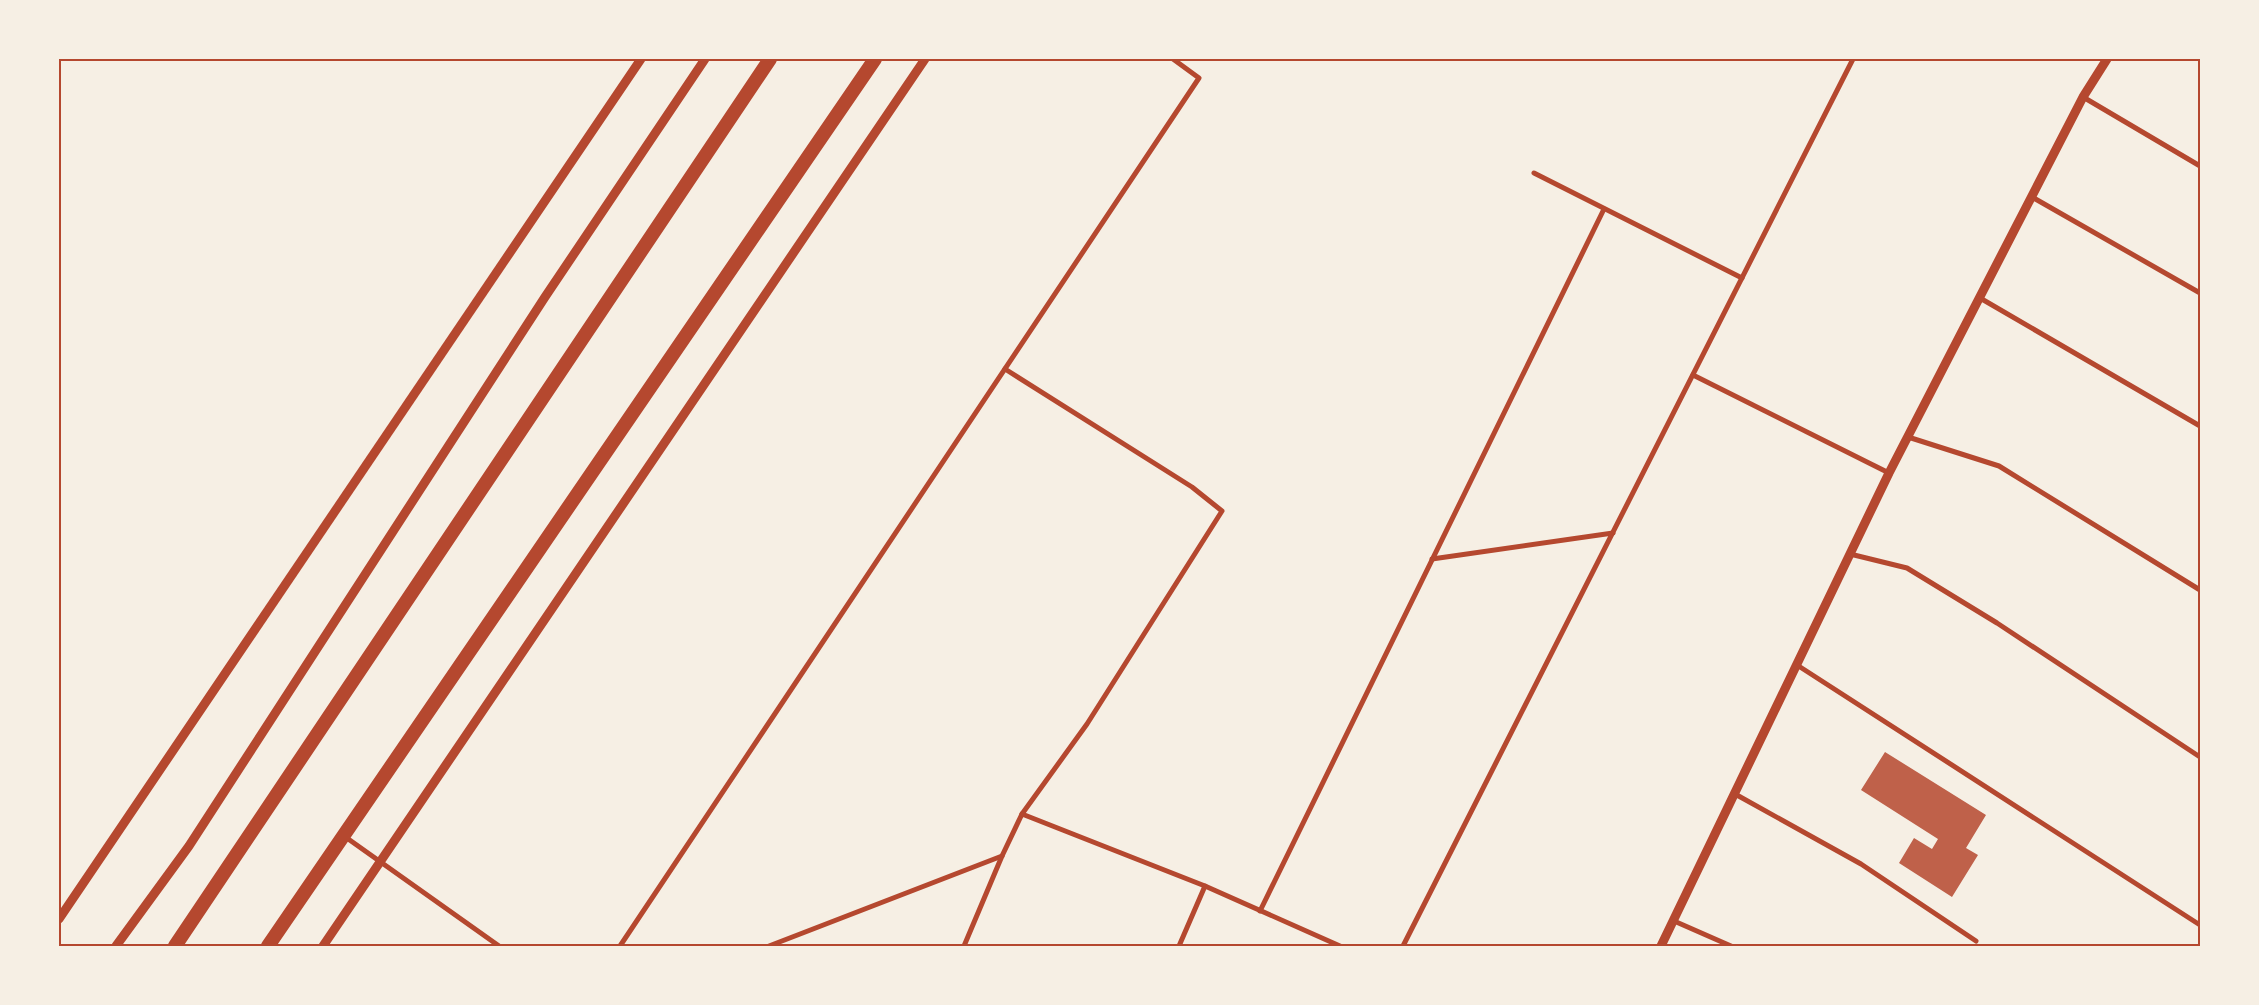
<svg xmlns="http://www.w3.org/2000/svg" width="2259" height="1005" font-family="Lato,sans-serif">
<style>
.building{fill:#bf614a}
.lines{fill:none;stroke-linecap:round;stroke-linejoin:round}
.minor{stroke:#b5482f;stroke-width:5}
.tertiary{stroke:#b5482f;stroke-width:9}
.trunk{stroke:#b5482f;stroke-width:14}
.neatline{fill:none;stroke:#b5482f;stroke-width:2}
</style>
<rect width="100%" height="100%" fill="#f6efe4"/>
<path class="building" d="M 1885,752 L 1986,815 L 1966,848 L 1978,855 L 1952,897 L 1899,863 L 1914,838 L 1932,849 L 1938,839 L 1861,790 Z"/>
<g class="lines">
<g class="minor">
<path d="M 2083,97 L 2200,166"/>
<path d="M 1534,173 L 1742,278"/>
<path d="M 2032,197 L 2200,293"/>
<path d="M 1980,298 L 2200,426"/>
<path d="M 1005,369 L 1192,487 L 1222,511 L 1087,724 L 1022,814"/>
<path d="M 1693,375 L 1889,473"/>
<path d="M 1908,437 L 1999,466 L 2200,590"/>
<path d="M 1850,554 L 1907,568 L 1997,623 L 2200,757"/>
<path d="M 1432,559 L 1613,533"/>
<path d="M 1797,665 L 2200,925"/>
<path d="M 1735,794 L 1861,864 L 1976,941"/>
<path d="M 344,836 L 499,946"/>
<path d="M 1260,911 L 1604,209"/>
<path d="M 1674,921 L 1731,946"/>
<path d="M 620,946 L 1199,78 L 1173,59"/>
<path d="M 769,946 L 1002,856"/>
<path d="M 964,946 L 1002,856 L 1022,814 L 1205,886 L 1340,946"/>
<path d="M 1179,946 L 1205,886"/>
<path d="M 1403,946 L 1853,59"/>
</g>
<g class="tertiary">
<path d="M 59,919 L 641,59"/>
<path d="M 116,946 L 189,846 L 545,297 L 705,59"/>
<path d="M 323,946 L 925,59"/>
<path d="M 1661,946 L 1889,473 L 2083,97 L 2107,59"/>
</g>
<g class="trunk">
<path d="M 175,946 L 770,59"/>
<path d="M 268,946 L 875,59"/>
</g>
</g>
<rect width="2259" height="1005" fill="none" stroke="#f6efe4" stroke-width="120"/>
<rect x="60" y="60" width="2139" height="885" class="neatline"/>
</svg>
